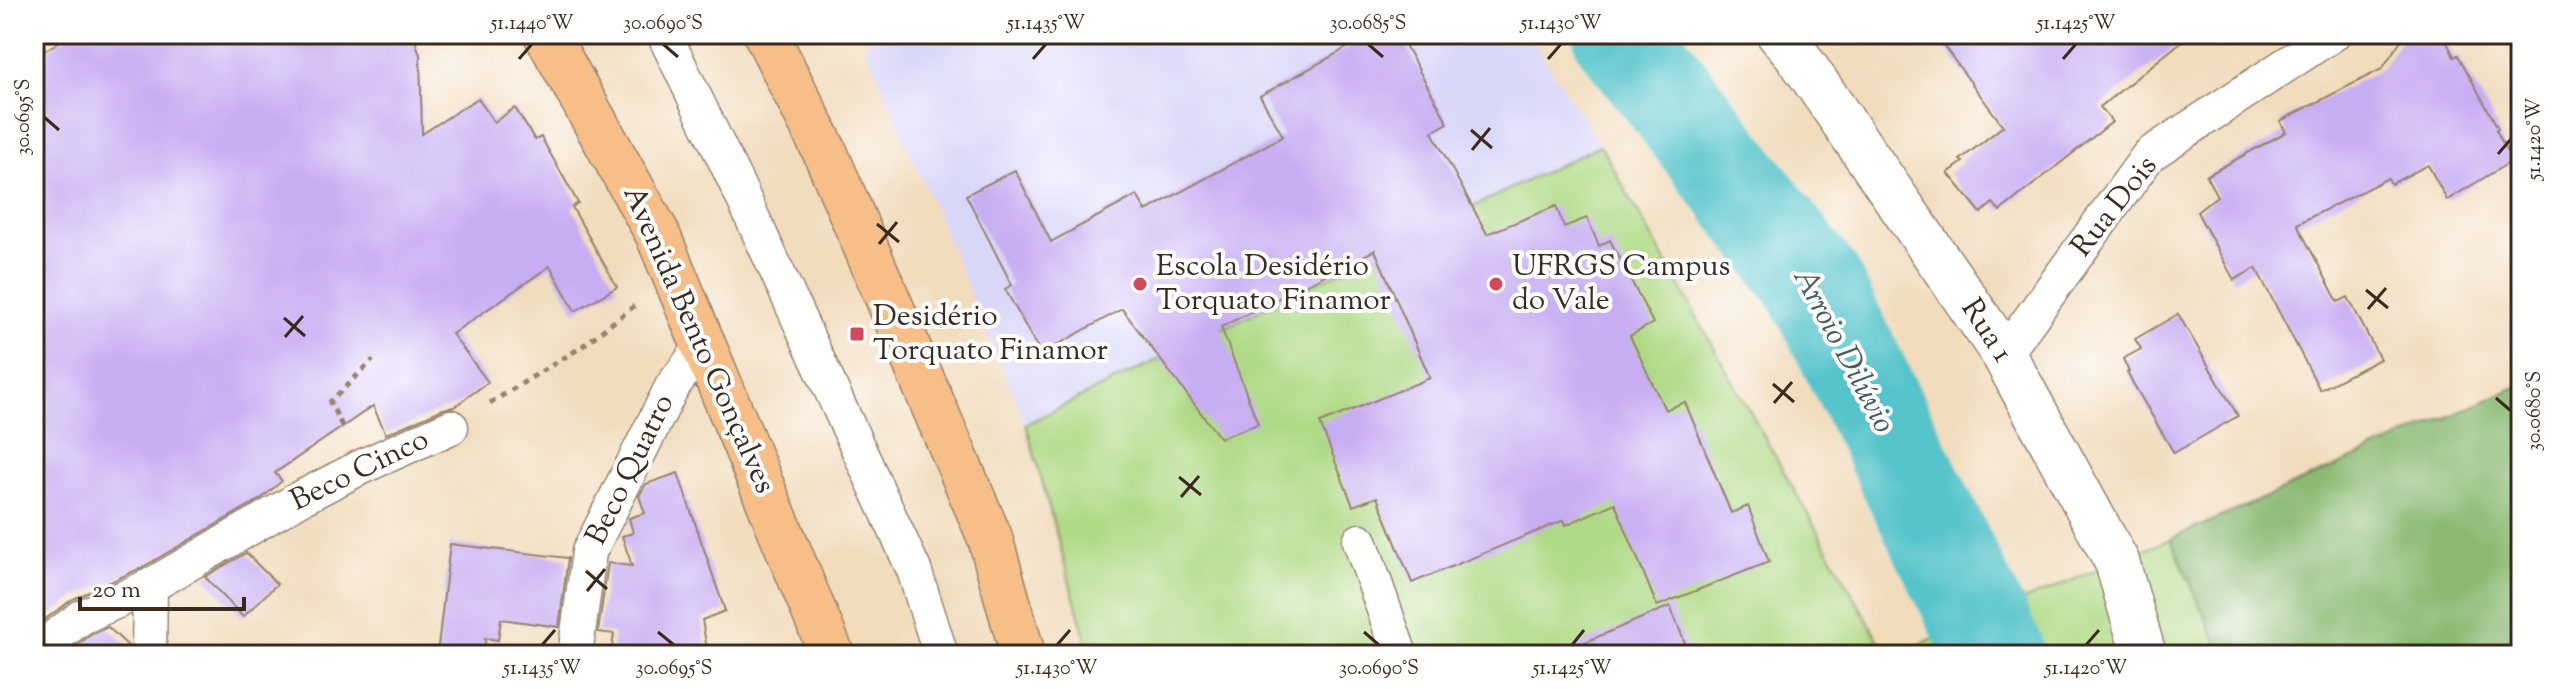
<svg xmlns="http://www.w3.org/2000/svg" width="2555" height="689" font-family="'Sorts Mill Goudy',serif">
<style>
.built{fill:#d9d7f8}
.green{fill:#afd984;stroke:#758251;stroke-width:2}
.forest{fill:#8bb972;stroke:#637248;stroke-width:2}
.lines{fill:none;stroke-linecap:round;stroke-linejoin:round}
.river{stroke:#57c4cb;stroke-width:98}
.building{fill:#c7adf2}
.service-casing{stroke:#96836d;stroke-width:37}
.minor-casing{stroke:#96836d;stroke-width:47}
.primary-casing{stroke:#96836d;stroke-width:47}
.path{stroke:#96836d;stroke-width:5;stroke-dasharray:6 6;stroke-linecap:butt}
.service{stroke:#fff;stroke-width:34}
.minor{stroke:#fff;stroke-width:44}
.primary{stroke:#f7be87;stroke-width:44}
.ticks{fill:none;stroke:#3b2a1e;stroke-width:3}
.poi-dot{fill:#d1495b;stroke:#fff;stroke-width:3}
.labels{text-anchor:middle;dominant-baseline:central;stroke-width:8;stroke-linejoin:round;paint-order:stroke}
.street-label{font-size:30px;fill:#3b2a1e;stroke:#fff}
.poi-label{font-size:30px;fill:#3b2a1e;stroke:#fff;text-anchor:start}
.water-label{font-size:32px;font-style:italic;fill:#45605b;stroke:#fff}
.neatline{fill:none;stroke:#3b2a1e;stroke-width:3}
.ticks-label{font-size:20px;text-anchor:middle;fill:#3b2a1e}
</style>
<rect width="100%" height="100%" fill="#fff"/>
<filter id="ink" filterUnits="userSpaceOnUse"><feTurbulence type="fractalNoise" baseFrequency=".0125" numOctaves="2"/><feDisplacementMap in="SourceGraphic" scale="16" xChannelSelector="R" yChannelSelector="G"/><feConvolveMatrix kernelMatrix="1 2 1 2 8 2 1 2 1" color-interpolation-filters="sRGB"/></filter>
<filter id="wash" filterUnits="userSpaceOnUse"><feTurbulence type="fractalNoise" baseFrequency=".006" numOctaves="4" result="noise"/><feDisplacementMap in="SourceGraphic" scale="32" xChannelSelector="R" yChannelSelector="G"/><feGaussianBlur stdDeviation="1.8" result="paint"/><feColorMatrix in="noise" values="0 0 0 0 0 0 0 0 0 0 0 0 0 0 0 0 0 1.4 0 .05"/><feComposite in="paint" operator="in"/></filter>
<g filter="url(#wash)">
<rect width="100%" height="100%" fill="#f1dcbc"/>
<path class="built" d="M 887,34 L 1529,34 L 1600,145 L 1887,655 L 1090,655 L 1026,424 L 865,45 Z"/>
<g class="green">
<path d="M 1600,145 L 1887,655 L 1090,655 L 1026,424 Z"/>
<path d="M 2521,385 L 2521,655 L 1894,655 L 2171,539 Z"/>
</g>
<path class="forest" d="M 2521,385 L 2521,655 L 2222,655 L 2171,539 Z"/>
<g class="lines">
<path class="river" d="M 1622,34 L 1814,284 L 1996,655"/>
</g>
<g id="blocks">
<g class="building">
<path d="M 72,34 L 413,34 L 420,55 L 422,134 L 478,98 L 494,122 L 515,108 L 535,140 L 541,137 L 578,203 L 572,207 L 617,287 L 575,311 L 550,266 L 452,334 L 488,382 L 454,407 L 443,409 L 386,434 L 373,406 L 275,473 L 282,481 L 262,498 L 141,568 L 73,599 L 34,627 L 34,57 Z"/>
<path d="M 1372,34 L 1399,34 L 1448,123 L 1432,132 L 1487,234 L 1556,206 L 1564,227 L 1587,218 L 1599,246 L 1610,240 L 1653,323 L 1630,336 L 1665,410 L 1685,402 L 1731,513 L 1748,506 L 1769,562 L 1657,606 L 1615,503 L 1566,525 L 1564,520 L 1412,583 L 1377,497 L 1353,506 L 1320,423 L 1430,378 L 1375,250 L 1221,327 L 1258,424 L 1220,438 L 1122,309 L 1041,354 L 1005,289 L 1012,285 L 966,195 L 1015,170 L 1051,242 L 1137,195 L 1146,211 L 1283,136 L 1260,96 Z"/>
<path d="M 1935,34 L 2191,34 L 2100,107 L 2112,122 L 2000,211 L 1993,203 L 1981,213 L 1948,173 L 1963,162 L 1960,160 L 2003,126 Z"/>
<path d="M 2405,34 L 2443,34 L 2454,57 L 2458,55 L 2498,128 L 2496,130 L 2512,161 L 2447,200 L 2428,165 L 2391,184 L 2388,178 L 2297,224 L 2338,302 L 2348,297 L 2380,359 L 2320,390 L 2256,268 L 2234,280 L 2197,212 L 2217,196 L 2206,176 L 2286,132 L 2280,121 L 2382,69 Z"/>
<path d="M 2178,314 L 2238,416 L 2174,453 L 2127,373 L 2129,372 L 2123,359 L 2141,349 L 2135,339 Z"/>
<path d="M 678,473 L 725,611 L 702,620 L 708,655 L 611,655 L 614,634 L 598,632 L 608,563 L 632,566 L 622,536 L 633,533 L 629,518 L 645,513 L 639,496 L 646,484 Z"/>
<path d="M 450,544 L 568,558 L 559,627 L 501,619 L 498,640 L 485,638 L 485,655 L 437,655 Z"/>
<path d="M 246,553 L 277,584 L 243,617 L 205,577 Z"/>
<path d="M 1670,606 L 1690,655 L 1555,655 Z"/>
<path d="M 108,627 L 129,647 L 129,655 L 64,655 L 92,634 Z"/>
</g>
</g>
</g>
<g filter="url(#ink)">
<use href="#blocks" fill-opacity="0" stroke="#96836d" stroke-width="2"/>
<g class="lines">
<defs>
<g id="service">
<path d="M 664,34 L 741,193 L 914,570 L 941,655"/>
<path d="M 2004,355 L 2149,155 L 2333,34"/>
<path d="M 1360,541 L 1400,655"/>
<path d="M 34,652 L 82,617 L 150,586 L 301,498 L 361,467 L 451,427"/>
<path d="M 149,655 L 150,586"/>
<path d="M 575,655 L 589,552 L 672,387 L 705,343"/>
</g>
<path id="minor" d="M 1779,34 L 1795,52 L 2004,355 L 2117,562 L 2144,655"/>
<g id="primary">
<path d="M 546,34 L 657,233 L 832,655"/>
<path d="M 766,34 L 825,152 L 990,538 L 1023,655"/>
</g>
</defs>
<use href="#service" class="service-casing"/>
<use href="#minor" class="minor-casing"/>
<use href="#primary" class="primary-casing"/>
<g class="path">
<path d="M 490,403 L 580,348 L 634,306"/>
<path d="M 342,426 L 330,402 L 373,360"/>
</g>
<use href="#service" class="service"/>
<use href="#minor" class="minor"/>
<use href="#primary" class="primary"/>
</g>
</g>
<path class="ticks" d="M 663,44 L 678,57M 1368,44 L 1383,57M 519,59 L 532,44M 1033,59 L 1046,44M 1548,59 L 1561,44M 2063,59 L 2076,44M 44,117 L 59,130M 1471,130 L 1492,148M 1472,150 L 1490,128M 2498,154 L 2511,139M 877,224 L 899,242M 879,244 L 897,222M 2366,290 L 2388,308M 2368,309 L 2386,288M 284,318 L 305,336M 285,337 L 303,316M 1773,384 L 1794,402M 2496,398 L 2511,411M 1774,403 L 1792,382M 1179,477 L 1201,495M 1181,497 L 1199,476M 586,571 L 607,589M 587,591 L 605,569M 658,632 L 674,645M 1364,632 L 1379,645M 542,645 L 555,630M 1057,645 L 1070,630M 1572,645 L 1584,630M 2086,645 L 2099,630"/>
<g class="poi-dot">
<circle cx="1140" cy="284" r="8"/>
<circle cx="1496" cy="284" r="8"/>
<rect x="849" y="326" width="16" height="16" rx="4"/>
</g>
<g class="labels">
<g class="street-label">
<text transform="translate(2115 207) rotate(-52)">Rua Dois</text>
<text transform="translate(1986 331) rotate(57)">Rua 1</text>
<text transform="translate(698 340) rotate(66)">Avenida Bento Gonçalves</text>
<text transform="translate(631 470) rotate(-64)">Beco Quatro</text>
<text transform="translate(360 471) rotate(-26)">Beco Cinco</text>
</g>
<g class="poi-label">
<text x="1156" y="267">Escola Desidério<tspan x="1156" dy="34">Torquato Finamor</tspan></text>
<text x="1512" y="267">UFRGS Campus<tspan x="1512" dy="34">do Vale</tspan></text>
<text x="873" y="317">Desidério<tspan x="873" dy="34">Torquato Finamor</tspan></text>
</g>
<g class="water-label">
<text transform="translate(1843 351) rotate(62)">Arroio Dilúvio</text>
</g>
</g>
<rect width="2555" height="689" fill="none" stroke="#fff" stroke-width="88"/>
<path d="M80 597v12h164v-12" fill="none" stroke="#3b2a1e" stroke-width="4"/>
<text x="92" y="597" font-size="24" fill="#3b2a1e" stroke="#ffffff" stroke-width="6" paint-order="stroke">20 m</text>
<rect x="44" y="44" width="2467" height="601" class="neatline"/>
<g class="ticks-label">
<text x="532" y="29">51.1440°W</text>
<text x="663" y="29">30.0690°S</text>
<text x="1046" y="29">51.1435°W</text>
<text x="1368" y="29">30.0685°S</text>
<text x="1561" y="29">51.1430°W</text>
<text x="2076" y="29">51.1425°W</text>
<text transform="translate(22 117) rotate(-90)" y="7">30.0695°S</text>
<text transform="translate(2533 139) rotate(-90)" y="7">51.1420°W</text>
<text transform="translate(2533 411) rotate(-90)" y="7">30.0680°S</text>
<text x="542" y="674">51.1435°W</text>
<text x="674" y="674">30.0695°S</text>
<text x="1057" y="674">51.1430°W</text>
<text x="1379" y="674">30.0690°S</text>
<text x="1572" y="674">51.1425°W</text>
<text x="2086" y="674">51.1420°W</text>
</g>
</svg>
